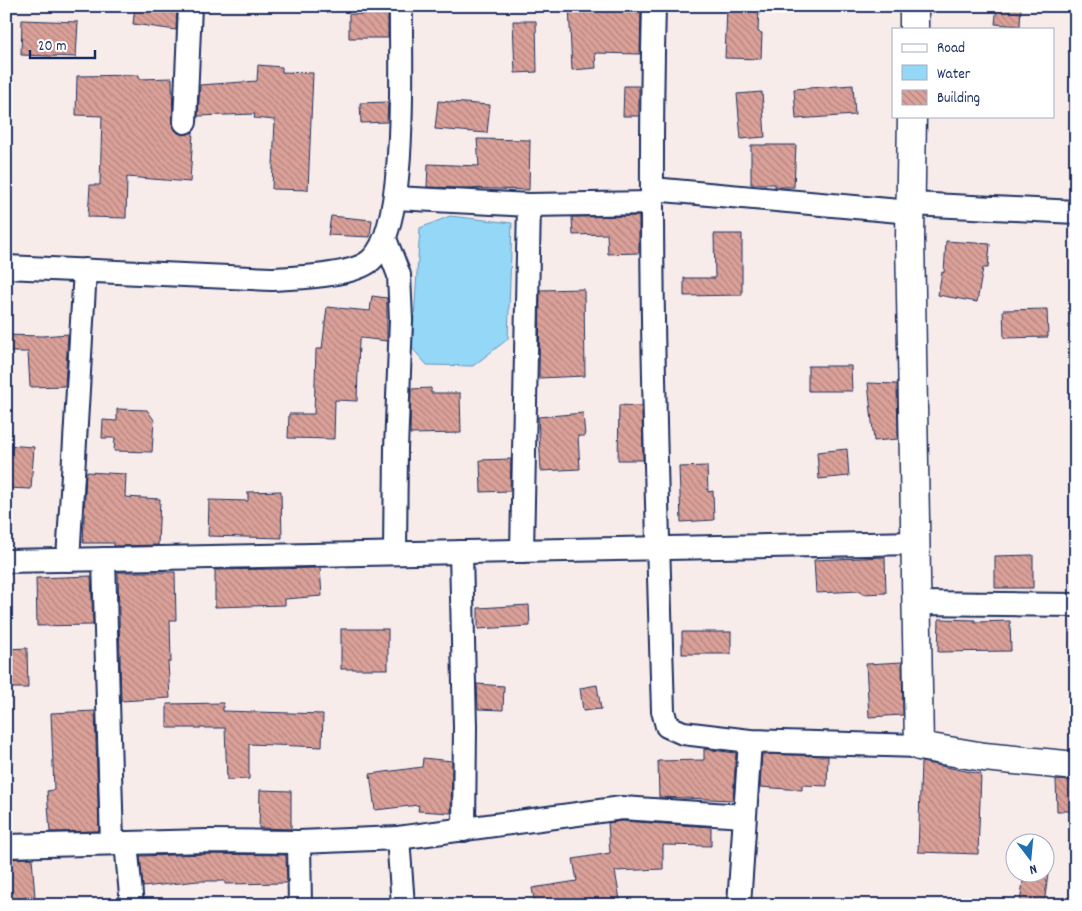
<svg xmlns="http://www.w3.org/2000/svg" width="1082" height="911" font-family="Dekko,sans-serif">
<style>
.water{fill:#94d7f6;stroke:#6494b9}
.building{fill:url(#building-back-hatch);stroke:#1b2f5e}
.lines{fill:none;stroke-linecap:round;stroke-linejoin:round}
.street-casing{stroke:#1b2f5e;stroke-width:26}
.secondary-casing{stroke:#1b2f5e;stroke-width:31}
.street{stroke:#fff;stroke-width:22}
.secondary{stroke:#fff;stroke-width:28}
</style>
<defs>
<pattern id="building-back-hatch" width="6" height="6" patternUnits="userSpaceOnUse" patternTransform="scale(1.25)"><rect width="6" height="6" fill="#dba199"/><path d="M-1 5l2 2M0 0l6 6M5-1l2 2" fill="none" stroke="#b18480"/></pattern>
</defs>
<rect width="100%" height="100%" fill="#f8eceb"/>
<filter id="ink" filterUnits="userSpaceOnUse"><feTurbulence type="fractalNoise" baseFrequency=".02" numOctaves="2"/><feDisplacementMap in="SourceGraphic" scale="10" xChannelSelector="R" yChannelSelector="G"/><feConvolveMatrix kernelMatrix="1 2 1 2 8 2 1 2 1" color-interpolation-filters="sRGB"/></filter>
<g filter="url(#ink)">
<path class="water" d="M 450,216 L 512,223 L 508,339 L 473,366 L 427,365 L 412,348 L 420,228 Z"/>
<g class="building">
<path d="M 135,6 L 177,6 L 176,30 L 133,24 Z"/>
<path d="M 569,6 L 641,6 L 640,54 L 595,53 L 596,68 L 572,70 Z"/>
<path d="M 727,6 L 759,6 L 758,32 L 762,33 L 761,59 L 725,58 Z"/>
<path d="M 997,6 L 1021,6 L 1020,26 L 995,24 Z"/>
<path d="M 349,14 L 388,15 L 388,38 L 349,38 Z"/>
<path d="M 22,20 L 78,22 L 76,57 L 21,55 Z"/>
<path d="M 513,21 L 536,21 L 537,72 L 515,73 Z"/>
<path d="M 258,65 L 282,67 L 282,72 L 313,73 L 308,190 L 272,189 L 275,120 L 254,118 L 255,114 L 198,116 L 200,85 L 257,81 Z"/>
<path d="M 139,75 L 139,79 L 172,78 L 173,128 L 178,133 L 184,135 L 193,132 L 190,182 L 127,177 L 126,218 L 88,217 L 90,185 L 100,185 L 102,116 L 76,115 L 77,76 Z"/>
<path d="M 853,85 L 855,115 L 796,119 L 794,89 Z"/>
<path d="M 624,86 L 639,86 L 639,116 L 623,116 Z"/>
<path d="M 762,92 L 765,137 L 741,139 L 737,94 Z"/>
<path d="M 438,101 L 490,105 L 487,133 L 435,129 Z"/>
<path d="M 388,102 L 387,122 L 361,123 L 360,103 Z"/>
<path d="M 477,139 L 530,140 L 529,190 L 427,187 L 428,164 L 479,166 Z"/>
<path d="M 751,145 L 796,145 L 794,187 L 775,187 L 775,184 L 751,184 Z"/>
<path d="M 331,216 L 372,220 L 370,237 L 328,235 Z"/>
<path d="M 639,216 L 639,253 L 608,254 L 607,234 L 573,235 L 572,217 Z"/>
<path d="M 714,234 L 742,234 L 742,295 L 684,296 L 684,278 L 715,278 Z"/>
<path d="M 946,241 L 990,244 L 988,268 L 983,268 L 977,302 L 938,295 L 942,272 L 944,273 Z"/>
<path d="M 584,289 L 585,376 L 539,378 L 540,290 Z"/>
<path d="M 372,296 L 387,298 L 387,341 L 361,338 L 359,341 L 357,401 L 335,400 L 334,439 L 288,438 L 289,414 L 314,414 L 316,349 L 322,349 L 327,307 L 370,311 Z"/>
<path d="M 1047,309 L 1048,337 L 1004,338 L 1003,310 Z"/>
<path d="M 68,334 L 65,386 L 30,387 L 28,352 L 6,352 L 6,335 L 42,336 Z"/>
<path d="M 808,366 L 851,366 L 852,391 L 808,391 Z"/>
<path d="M 868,383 L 897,384 L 898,439 L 874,441 Z"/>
<path d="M 431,388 L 431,393 L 460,393 L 461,433 L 410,434 L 411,389 Z"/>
<path d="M 619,405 L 642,406 L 643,460 L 618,460 Z"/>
<path d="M 117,409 L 147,410 L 154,420 L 152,452 L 114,451 L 115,438 L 102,438 L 103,420 L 117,421 Z"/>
<path d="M 583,413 L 585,436 L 578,436 L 580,469 L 541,471 L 538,417 Z"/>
<path d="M 6,445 L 34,447 L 31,489 L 6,488 Z"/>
<path d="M 847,449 L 849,476 L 819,479 L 817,452 Z"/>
<path d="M 511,459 L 510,491 L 481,492 L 480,460 Z"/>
<path d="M 707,466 L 708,492 L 713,491 L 714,520 L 681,522 L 679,467 Z"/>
<path d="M 86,472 L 126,474 L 125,497 L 160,499 L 158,545 L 114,546 L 114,543 L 83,543 Z"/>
<path d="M 281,491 L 282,538 L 208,536 L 209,500 L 248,501 L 248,492 Z"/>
<path d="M 1033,555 L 1033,588 L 995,588 L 995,556 Z"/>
<path d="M 885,557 L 886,593 L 862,594 L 861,591 L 816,593 L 814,560 Z"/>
<path d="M 320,568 L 322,596 L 285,599 L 285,605 L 215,607 L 215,570 Z"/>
<path d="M 118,572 L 175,572 L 176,620 L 170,620 L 171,662 L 168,662 L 170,698 L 121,701 Z"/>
<path d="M 91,576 L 93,625 L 37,626 L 36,578 Z"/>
<path d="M 529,605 L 530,626 L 478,629 L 478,608 Z"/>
<path d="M 939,619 L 975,620 L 975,622 L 1010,621 L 1011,651 L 938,652 Z"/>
<rect x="341" y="629" width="47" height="40"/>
<rect x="682" y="632" width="49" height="22"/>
<path d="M 27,648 L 28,688 L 6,688 L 6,649 Z"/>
<path d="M 902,662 L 903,715 L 869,717 L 866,664 Z"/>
<path d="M 477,684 L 504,686 L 503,710 L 478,709 Z"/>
<path d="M 597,685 L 601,709 L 583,711 L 580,688 Z"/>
<path d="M 223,703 L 223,711 L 323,714 L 322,747 L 249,744 L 249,779 L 227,780 L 225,728 L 167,728 L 167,704 Z"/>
<path d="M 95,711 L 99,831 L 50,832 L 47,791 L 54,790 L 51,713 Z"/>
<path d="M 704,749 L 736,753 L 733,800 L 659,797 L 658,761 L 704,760 Z"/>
<path d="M 762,754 L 828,756 L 827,786 L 802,785 L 802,790 L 760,787 Z"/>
<path d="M 423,758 L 452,761 L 451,813 L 418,811 L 419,805 L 375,810 L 370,774 L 422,767 Z"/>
<path d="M 921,762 L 981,774 L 978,854 L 918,852 Z"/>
<path d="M 1056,780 L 1076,781 L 1076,811 L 1057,811 Z"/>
<path d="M 260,790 L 291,791 L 291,829 L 259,828 Z"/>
<path d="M 622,821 L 711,827 L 711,846 L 663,845 L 663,869 L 615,871 L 621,905 L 535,905 L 532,888 L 577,881 L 573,859 L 610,853 L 608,823 Z"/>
<path d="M 208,854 L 286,855 L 287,883 L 225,884 L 225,881 L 198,881 L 143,887 L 140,856 Z"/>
<path d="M 32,858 L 35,897 L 6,900 L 6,859 Z"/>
<path d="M 1024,874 L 1048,874 L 1044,905 L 1020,903 Z"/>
</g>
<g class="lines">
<defs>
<g id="street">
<path d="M 654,6 C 648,241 656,476 663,711 L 667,726 L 683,733 L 750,741 L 919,746"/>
<path d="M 185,122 L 190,6"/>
<path d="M 652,189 L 911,212"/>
<path d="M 395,198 L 529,205 L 652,203"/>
<path d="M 911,204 L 1076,212"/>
<path d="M 385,239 L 399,275 L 401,320 L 396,449 L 395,553"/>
<path d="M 6,267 L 271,279 C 294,278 354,276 371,260 C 409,227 400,58 401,6"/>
<path d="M 522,551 L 529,205"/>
<path d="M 461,552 L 465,727 L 464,830"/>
<path d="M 104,559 L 112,843"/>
<path d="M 68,560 L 85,270"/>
<path d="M 6,561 L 917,543"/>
<path d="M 918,603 L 1076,605"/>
<path d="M 398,838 L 403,905"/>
<path d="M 299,842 L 300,905"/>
<path d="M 126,843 L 132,905"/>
<path d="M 6,846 L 208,841 L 299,842 L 398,838 L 622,808 L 744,816"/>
<path d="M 739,905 L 750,741"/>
</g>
<g id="secondary">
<path d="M 914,29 L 914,6"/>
<path d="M 912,116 L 910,238 L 919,746 L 984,757 L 1076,766"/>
</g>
</defs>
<use href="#street" class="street-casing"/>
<use href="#secondary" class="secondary-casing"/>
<use href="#street" class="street"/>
<use href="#secondary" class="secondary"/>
</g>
</g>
<rect width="1082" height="911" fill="none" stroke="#fff" stroke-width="25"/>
<rect x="12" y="12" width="1057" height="886" fill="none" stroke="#1b2f5e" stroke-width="2" filter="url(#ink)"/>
<rect x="892" y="28" width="162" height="90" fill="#ffffff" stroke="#a4acbf"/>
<rect x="902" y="44" width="25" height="8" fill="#ffffff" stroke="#a4acbf"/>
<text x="937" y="52" font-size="15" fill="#1b2f5e">Road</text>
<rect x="902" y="65" width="25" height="15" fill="#94d7f6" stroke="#a4acbf"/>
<text x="937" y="78" font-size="15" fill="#1b2f5e">Water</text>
<rect x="902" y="90" width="25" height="15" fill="url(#building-back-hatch)" stroke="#a4acbf"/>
<text x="937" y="102" font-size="15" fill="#1b2f5e">Building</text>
<g transform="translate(1030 858) rotate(164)"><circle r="24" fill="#ffffff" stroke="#a4acbf"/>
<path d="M0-4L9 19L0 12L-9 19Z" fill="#1f6fb2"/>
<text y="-8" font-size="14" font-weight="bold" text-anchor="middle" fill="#1b2f5e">N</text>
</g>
<path d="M30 50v8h65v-8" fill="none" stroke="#1b2f5e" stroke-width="2.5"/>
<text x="38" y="50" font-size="15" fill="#1b2f5e" stroke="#ffffff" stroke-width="4" paint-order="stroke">20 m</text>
</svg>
